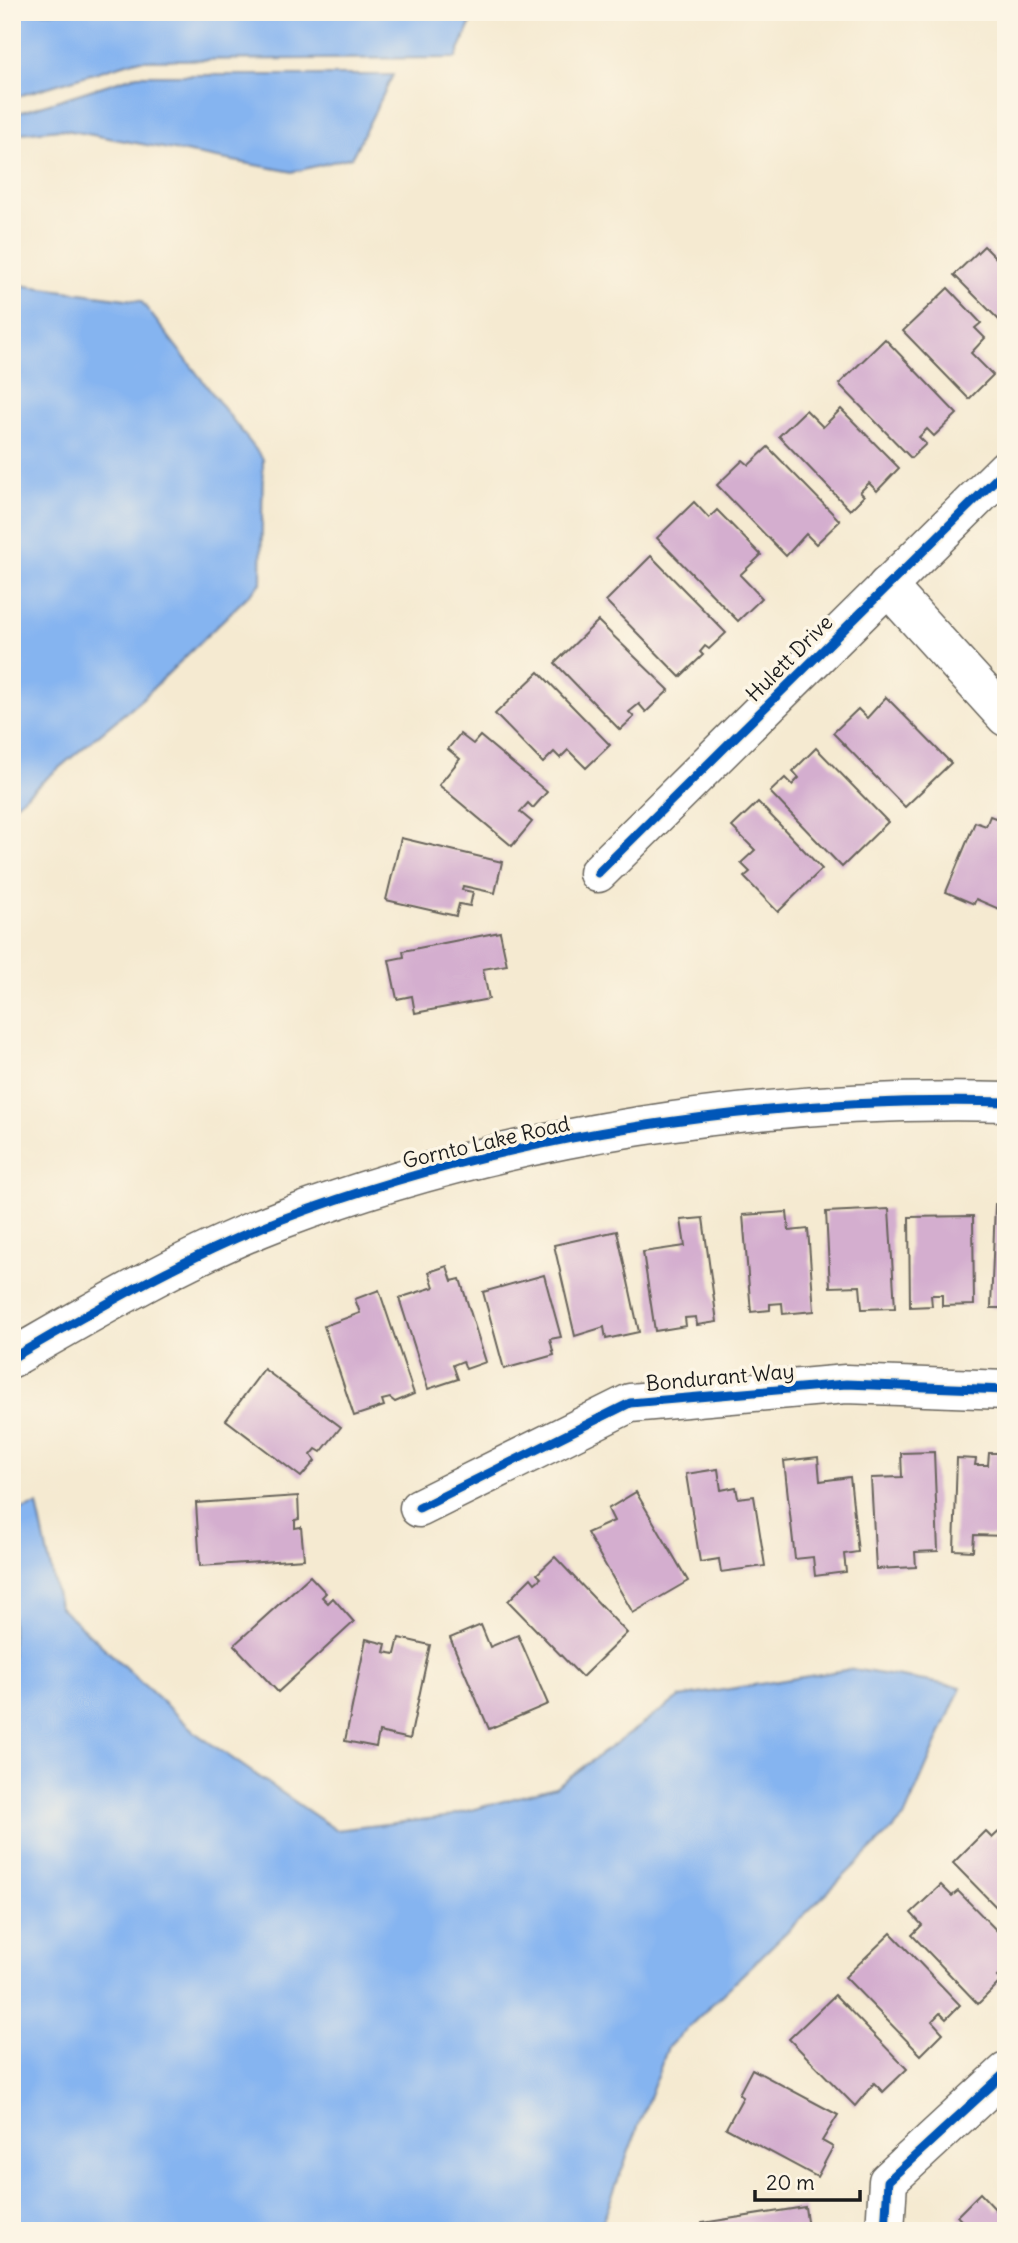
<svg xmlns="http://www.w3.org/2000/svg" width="1018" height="2243" font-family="Delius,sans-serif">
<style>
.water{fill:#85b4f0;stroke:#506886;stroke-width:2}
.building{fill:#d4aecf}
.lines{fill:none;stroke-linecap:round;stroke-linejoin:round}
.minor-casing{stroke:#68645b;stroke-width:41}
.minor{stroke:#fff;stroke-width:38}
.cycleway-casing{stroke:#fcf5e5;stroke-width:13}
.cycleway{stroke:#0057b8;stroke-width:9}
.labels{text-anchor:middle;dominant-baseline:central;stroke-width:7;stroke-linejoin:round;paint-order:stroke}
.street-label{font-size:21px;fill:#1c1c1c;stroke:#fcf5e5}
</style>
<rect width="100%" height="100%" fill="#fcf5e5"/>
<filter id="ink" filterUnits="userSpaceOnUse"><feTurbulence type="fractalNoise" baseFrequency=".0143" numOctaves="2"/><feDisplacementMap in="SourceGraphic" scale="14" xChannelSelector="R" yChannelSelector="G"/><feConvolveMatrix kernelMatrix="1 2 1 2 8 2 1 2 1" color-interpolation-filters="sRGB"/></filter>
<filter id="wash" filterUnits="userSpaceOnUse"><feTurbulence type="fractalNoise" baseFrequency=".00686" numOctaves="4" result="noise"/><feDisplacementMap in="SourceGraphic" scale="28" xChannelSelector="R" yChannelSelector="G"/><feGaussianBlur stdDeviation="1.57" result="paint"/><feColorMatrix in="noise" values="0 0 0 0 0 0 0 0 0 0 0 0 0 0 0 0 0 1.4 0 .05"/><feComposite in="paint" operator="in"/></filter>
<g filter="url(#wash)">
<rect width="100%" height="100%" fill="#f5ead1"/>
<g class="water">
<path d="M 12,12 L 475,12 L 456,58 L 137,60 L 12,98 Z"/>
<path d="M 137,75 L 393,75 L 352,157 L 293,172 L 60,129 L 12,134 L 12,115 Z"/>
<path d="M 12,284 L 141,301 L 263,459 L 261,583 L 143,698 L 12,807 Z"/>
<path d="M 37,1505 L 59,1606 L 197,1734 L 336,1830 L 445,1817 L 555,1787 L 680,1697 L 852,1669 L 961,1687 L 904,1818 L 668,2047 L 599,2231 L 12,2231 L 12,1513 Z"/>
</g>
<g id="blocks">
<g class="building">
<path d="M 984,246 L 998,260 L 1006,252 L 1006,327 L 954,275 Z"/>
<path d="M 948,288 L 981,323 L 975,328 L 985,338 L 971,353 L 993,375 L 969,399 L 903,331 Z"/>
<path d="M 885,339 L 957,414 L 934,436 L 927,429 L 919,437 L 926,444 L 911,458 L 839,384 Z"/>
<path d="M 841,409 L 899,468 L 877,491 L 869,483 L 860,492 L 864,496 L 850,510 L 779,436 L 806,410 L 823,427 Z"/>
<path d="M 768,447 L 840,521 L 816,544 L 806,534 L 786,556 L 717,485 L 743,460 L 749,465 Z"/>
<path d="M 694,502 L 709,518 L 717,510 L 761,555 L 740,575 L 762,598 L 738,621 L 657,538 Z"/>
<path d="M 651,556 L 726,633 L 709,649 L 705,646 L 700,652 L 703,655 L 680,677 L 606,601 Z"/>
<path d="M 598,621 L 669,690 L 646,712 L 639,704 L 629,712 L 634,717 L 620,730 L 555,663 Z"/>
<path d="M 539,672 L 610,745 L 586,768 L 568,750 L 560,758 L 554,752 L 543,763 L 495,714 Z"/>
<path d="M 886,697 L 951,763 L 905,807 L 833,733 L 858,709 L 867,718 Z"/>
<path d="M 460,734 L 473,744 L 480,736 L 547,792 L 533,808 L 528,803 L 520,812 L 532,822 L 512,846 L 439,785 L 460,759 L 448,749 Z"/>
<path d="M 816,748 L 888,822 L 842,867 L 770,792 L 785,778 L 792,785 L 799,778 L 793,771 Z"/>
<path d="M 758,802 L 822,869 L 778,912 L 744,877 L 750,872 L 741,863 L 755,850 L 732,827 Z"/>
<path d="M 990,816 L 1006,822 L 1002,832 L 1006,834 L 1006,912 L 976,899 L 974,904 L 946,892 L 975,822 L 986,826 Z"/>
<path d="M 401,838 L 502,862 L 495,893 L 463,886 L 462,890 L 473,892 L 470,906 L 459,904 L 456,916 L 386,900 Z"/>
<path d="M 500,932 L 507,965 L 483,969 L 489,999 L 415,1013 L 412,996 L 397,999 L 389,960 L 404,957 L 403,951 Z"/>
<path d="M 995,1204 L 1006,1205 L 1006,1308 L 991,1308 Z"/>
<path d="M 889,1209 L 895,1308 L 862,1309 L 860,1286 L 830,1287 L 826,1212 Z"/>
<path d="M 787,1212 L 789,1231 L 808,1229 L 814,1311 L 783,1314 L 782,1303 L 770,1304 L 770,1310 L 751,1312 L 743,1215 Z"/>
<path d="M 973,1216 L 974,1305 L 942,1306 L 942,1295 L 931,1295 L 932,1306 L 910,1307 L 909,1217 Z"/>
<path d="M 703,1218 L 717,1322 L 697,1325 L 696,1317 L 685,1318 L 686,1326 L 655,1331 L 643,1252 L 685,1246 L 681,1220 Z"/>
<path d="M 617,1231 L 639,1332 L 606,1339 L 604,1327 L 575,1336 L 554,1245 Z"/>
<path d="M 447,1266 L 452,1281 L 460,1279 L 486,1362 L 466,1369 L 463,1361 L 453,1365 L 458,1379 L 428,1389 L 399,1298 L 434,1287 L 429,1272 Z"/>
<path d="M 544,1275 L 561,1337 L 550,1339 L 554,1355 L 504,1369 L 483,1292 Z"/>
<path d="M 379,1290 L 414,1394 L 395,1402 L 390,1398 L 382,1400 L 384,1406 L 354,1416 L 324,1326 L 360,1313 L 355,1299 Z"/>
<path d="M 264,1369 L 341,1427 L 321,1452 L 316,1449 L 311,1455 L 315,1461 L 301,1477 L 226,1420 Z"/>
<path d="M 934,1452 L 938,1551 L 915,1552 L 916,1567 L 876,1569 L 871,1478 L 902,1477 L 901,1453 Z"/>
<path d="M 989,1453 L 1006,1453 L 1006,1536 L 974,1535 L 973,1551 L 954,1550 L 957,1458 L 976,1459 L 975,1465 L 988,1465 Z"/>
<path d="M 818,1457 L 820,1481 L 850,1477 L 858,1552 L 844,1554 L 846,1572 L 815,1576 L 813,1557 L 795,1559 L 784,1461 Z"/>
<path d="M 718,1469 L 721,1490 L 736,1487 L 738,1498 L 754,1496 L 765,1566 L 721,1572 L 719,1559 L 700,1562 L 686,1474 Z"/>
<path d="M 636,1492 L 688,1581 L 633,1613 L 587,1533 L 614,1521 L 608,1509 Z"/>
<path d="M 298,1496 L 299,1519 L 295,1520 L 295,1528 L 301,1527 L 304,1559 L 200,1566 L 196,1503 Z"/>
<path d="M 555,1557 L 627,1633 L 582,1677 L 508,1601 L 531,1578 L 535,1583 L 541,1578 L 537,1574 Z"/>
<path d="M 310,1576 L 326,1593 L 322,1597 L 328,1603 L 333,1598 L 354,1622 L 278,1692 L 234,1645 Z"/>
<path d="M 481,1625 L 490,1647 L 518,1635 L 548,1704 L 489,1729 L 450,1638 Z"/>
<path d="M 399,1638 L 430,1645 L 410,1739 L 379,1732 L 376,1747 L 345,1741 L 366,1639 L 386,1644 L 384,1652 L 395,1654 Z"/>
<path d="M 1006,1825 L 1006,1917 L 953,1863 L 985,1831 L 992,1838 Z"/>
<path d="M 941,1885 L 952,1896 L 958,1891 L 1006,1940 L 1006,1974 L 1003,1971 L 997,1977 L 1001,1981 L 978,2004 L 912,1935 L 922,1925 L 911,1913 Z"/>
<path d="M 891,1933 L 960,2005 L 946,2019 L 940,2013 L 932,2021 L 943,2033 L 921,2055 L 845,1977 Z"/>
<path d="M 835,1995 L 907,2069 L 883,2092 L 874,2083 L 855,2106 L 789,2039 Z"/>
<path d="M 752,2069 L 838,2115 L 822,2141 L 833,2147 L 817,2177 L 726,2128 L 743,2097 L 739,2094 Z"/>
<path d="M 980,2193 L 997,2211 L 1006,2202 L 1006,2231 L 971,2231 L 957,2216 Z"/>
<path d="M 805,2207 L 808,2228 L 800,2231 L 703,2231 L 702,2223 Z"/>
</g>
</g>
</g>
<g filter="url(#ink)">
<use href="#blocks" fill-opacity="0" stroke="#68645b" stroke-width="2"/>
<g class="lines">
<defs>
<g id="minor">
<path d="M 887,586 L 1006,717"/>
<path d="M 598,873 L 1006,469"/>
<path d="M 12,1358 C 99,1308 186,1256 280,1220 C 507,1134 763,1096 1006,1102"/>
<path d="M 419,1508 L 630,1403 L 846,1384 L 1006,1390"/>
<path d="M 885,2231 L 888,2181 L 1006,2072"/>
</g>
</defs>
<use href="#minor" class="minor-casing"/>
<use href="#minor" class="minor"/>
<defs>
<g id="cycleway">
<path d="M 598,873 L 1006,469"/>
<path d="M 12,1358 C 99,1308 186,1256 280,1220 C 507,1134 763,1096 1006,1102"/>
<path d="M 419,1508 L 630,1403 L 846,1384 L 1006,1390"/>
<path d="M 885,2231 L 888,2181 L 1006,2072"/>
</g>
</defs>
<use href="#cycleway" class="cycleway-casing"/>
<use href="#cycleway" class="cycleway"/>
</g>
</g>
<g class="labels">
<g class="street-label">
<text transform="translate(789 658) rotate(-45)">Hulett Drive</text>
<text transform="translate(486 1142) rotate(-13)">Gornto Lake Road</text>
<text transform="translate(720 1377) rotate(-5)">Bondurant Way</text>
</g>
</g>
<rect width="1018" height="2243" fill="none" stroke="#fcf5e5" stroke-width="42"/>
<path d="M755 2190v10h105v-10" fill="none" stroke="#1c1c1c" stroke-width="3.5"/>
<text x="766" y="2190" font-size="21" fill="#1c1c1c" stroke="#fcf5e5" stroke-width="5" paint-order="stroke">20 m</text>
</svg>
